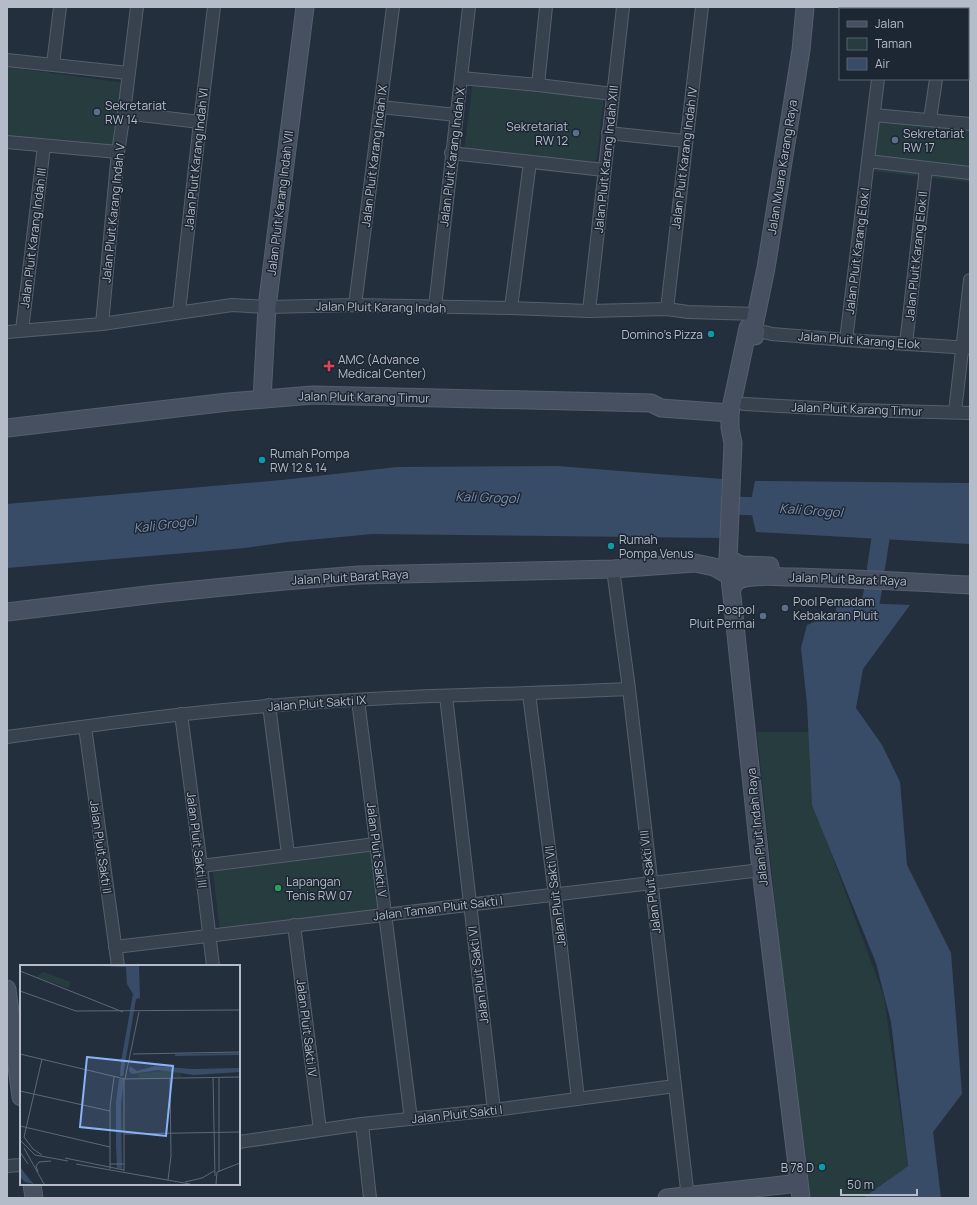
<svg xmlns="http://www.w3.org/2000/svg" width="977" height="1205" font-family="Manrope,sans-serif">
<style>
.green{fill:#263c3f}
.water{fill:#394c67}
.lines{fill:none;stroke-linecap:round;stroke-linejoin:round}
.river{stroke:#394c67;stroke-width:18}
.street-casing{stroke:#565f6c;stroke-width:14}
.secondary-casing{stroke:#565f6c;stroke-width:19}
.street{stroke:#38414e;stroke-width:12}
.secondary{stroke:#465061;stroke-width:17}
.service-dot{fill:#5c6f8a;stroke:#1d2633;stroke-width:1.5}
.culture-dot{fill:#0f9aa8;stroke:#1d2633;stroke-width:1.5}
.health-dot{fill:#e0444e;stroke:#1d2633;stroke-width:1.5}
.leisure-dot{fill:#2e9e5b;stroke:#1d2633;stroke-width:1.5}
.labels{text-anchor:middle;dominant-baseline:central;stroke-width:3;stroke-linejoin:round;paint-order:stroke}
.poi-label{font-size:12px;fill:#b4bcc9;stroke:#1d2633;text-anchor:start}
.street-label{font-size:12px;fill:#b4bcc9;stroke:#1d2633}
.water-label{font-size:13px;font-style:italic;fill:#7c92b1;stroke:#1d2633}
.inset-river{fill:none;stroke:#394c67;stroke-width:2}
.inset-road{fill:none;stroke:#5e6776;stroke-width:1}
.view{fill:#8ab4f8;fill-opacity:0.15;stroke:#8ab4f8;stroke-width:2}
.inset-edge{fill:none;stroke:#b4bcc9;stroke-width:2}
</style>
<rect width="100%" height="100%" fill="#242f3e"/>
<g class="green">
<path d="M 7,67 L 126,83 L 117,152 L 7,137 Z"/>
<path d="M 473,80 L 604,96 L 595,175 L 463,159 Z"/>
<path d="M 878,120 L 955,127 L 955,129 L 970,131 L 970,182 L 872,171 Z"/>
<path d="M 757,732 L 817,732 L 825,837 L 884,997 L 908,1166 L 863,1198 L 806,1198 Z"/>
<path d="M 370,851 L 378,909 L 220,930 L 213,872 Z"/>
</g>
<g class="water">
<path d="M 557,466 L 722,479 L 720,538 L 372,534 L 287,542 L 245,548 L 7,568 L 7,504 L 282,480 L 397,467 Z"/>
<path d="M 755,481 L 970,483 L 970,544 L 756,532 L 750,506 Z"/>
<path d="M 838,602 L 910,605 L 863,669 L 856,708 L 882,745 L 900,782 L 907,865 L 951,953 L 962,1094 L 933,1132 L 941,1198 L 863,1198 L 908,1166 L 891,1022 L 876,963 L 812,805 L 807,704 L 801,648 L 807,625 L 835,613 Z"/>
</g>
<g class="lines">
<g class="river">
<path d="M 696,504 L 773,507"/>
<path d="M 876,568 L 884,516"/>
<path d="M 858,622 L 869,612 L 874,584"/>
</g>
<defs>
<g id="street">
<path d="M 887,9 L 887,7"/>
<path d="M 947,9 L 947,7"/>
<path d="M 7,60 L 128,73"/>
<path d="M 53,64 L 60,7"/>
<path d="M 461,78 L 538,85 L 613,94"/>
<path d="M 538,85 L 546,7"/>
<path d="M 381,107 L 456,115"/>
<path d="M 124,113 L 200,122"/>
<path d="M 874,115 L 970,124"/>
<path d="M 930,120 L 936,79"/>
<path d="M 608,133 L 685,141"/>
<path d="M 7,142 L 118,152"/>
<path d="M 451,153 L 604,170"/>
<path d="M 868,161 L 970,173"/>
<path d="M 355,305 L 393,7"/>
<path d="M 435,307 L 469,7"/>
<path d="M 511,308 L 530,162"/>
<path d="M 667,309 L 702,7"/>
<path d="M 589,311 L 623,7"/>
<path d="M 179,312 L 200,122 L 214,7"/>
<path d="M 102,324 L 118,152 L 124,113 L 137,7"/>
<path d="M 749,328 L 772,334 L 846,340 L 970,348"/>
<path d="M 22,330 L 44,146"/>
<path d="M 7,332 L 102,324 L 232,305 L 267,307 L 355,305 L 511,308 L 589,311 L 667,309 L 688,312 L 757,314"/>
<path d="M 846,340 L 878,79"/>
<path d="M 906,344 L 926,168"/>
<path d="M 744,404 L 856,410 L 970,413"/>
<path d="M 955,412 L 970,280"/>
<path d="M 613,569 L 629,689 L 688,1198"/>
<path d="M 529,694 L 555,895 L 578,1099"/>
<path d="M 446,696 L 494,1110"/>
<path d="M 358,700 L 411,1119"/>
<path d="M 269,705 L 288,854"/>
<path d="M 181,714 L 201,866 L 213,966"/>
<path d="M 85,727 L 118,966"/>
<path d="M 7,737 C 94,725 181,713 268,706 C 388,695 509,695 629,689"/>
<path d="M 201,866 L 376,844"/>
<path d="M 294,925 L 320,1130"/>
<path d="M 115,947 L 761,870"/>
<path d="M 362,1124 L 370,1198"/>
<path d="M 239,1142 L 362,1124 L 494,1110 L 675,1086"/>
<path d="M 7,1166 L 21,1165"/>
</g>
<g id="secondary">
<path d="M 754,326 L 748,328 L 730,413 L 730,428 L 733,443 L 728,559 L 761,870 L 801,1198"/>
<path d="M 755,336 L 756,331 L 754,326 L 766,268 L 788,131 L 801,50 L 805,7"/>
<path d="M 262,399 L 267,307 L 305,7"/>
<path d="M 7,428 L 228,402 L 313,395 L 651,403 L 661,408 L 730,413"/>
<path d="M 728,559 L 741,565 L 770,566"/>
<path d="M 732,589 C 734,585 734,582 739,580 C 751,574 779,577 793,577 C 852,578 911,582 970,585"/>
<path d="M 7,612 L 155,594 L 284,581 L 359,575 L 613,569 L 695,563 L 714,567 L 730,576"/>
<path d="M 7,989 L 21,1097"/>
<path d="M 32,1184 L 34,1198"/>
<path d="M 667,1198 L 799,1183"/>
</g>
</defs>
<use href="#street" class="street-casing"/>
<use href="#secondary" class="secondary-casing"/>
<use href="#street" class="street"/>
<use href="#secondary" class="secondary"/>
</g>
<g class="service-dot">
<circle cx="97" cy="112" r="4"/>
<circle cx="576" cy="133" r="4"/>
<circle cx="895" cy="140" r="4"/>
<circle cx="785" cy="608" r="4"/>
<circle cx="763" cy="616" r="4"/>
</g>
<g class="culture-dot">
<circle cx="711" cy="334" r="4"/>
<circle cx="262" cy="460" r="4"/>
<circle cx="611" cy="546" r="4"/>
<circle cx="822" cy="1167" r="4"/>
</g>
<path class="health-dot" d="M327 360h4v4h4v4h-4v4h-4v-4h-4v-4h4z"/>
<circle class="leisure-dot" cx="278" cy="888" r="4"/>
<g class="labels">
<g class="poi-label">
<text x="105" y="105">Sekretariat<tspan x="105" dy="14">RW 14</tspan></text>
<text x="568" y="126" text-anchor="end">Sekretariat<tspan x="568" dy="14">RW 12</tspan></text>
<text x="903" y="133">Sekretariat<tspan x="903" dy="14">RW 17</tspan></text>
<text x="703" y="334" text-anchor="end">Domino's Pizza</text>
<text x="338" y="359">AMC (Advance<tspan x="338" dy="14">Medical Center)</tspan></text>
<text x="270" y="453">Rumah Pompa<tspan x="270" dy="14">RW 12 &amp; 14</tspan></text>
<text x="619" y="539">Rumah<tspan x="619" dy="14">Pompa Venus</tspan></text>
<text x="793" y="601">Pool Pemadam<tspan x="793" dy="14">Kebakaran Pluit</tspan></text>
<text x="755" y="609" text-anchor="end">Pospol<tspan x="755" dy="14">Pluit Permai</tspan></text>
<text x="286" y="881">Lapangan<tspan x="286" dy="14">Tenis RW 07</tspan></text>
<text x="814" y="1167" text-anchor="end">B 78 D</text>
</g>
<g class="street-label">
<text transform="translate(374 156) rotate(-83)">Jalan Pluit Karang Indah IX</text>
<text transform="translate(452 157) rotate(-83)">Jalan Pluit Karang Indah X</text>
<text transform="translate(684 158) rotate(-83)">Jalan Pluit Karang Indah IV</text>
<text transform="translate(196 159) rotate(-84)">Jalan Pluit Karang Indah VI</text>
<text transform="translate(606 159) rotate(-84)">Jalan Pluit Karang Indah XIII</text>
<text transform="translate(782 167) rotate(-81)">Jalan Muara Karang Raya</text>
<text transform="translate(280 203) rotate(-83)">Jalan Pluit Karang Indah VII</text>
<text transform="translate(113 213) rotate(-84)">Jalan Pluit Karang Indah V</text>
<text transform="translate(33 238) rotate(-83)">Jalan Pluit Karang Indah III</text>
<text transform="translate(857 251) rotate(-83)">Jalan Pluit Karang Elok I</text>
<text transform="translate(916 256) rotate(-84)">Jalan Pluit Karang Elok II</text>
<text transform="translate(381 307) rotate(1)">Jalan Pluit Karang Indah</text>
<text transform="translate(859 340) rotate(4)">Jalan Pluit Karang Elok</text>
<text transform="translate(364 397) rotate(1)">Jalan Pluit Karang Timur</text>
<text transform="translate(857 409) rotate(2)">Jalan Pluit Karang Timur</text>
<text transform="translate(350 577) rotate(-3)">Jalan Pluit Barat Raya</text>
<text transform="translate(848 579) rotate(2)">Jalan Pluit Barat Raya</text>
<text transform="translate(317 703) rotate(-4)">Jalan Pluit Sakti IX</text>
<text transform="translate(757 827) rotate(-96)">Jalan Pluit Indah Raya</text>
<text transform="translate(197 840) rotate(83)">Jalan Pluit Sakti III</text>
<text transform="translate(101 847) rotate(82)">Jalan Pluit Sakti II</text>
<text transform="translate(377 850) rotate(83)">Jalan Pluit Sakti V</text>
<text transform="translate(650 882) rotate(-97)">Jalan Pluit Sakti VIII</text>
<text transform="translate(555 896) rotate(-97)">Jalan Pluit Sakti VII</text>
<text transform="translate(438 908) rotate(-7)">Jalan Taman Pluit Sakti I</text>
<text transform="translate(478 975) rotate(-97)">Jalan Pluit Sakti VI</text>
<text transform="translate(307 1028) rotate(83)">Jalan Pluit Sakti IV</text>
<text transform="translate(457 1114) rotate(-6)">Jalan Pluit Sakti I</text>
</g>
<g class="water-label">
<text transform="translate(487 497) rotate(2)">Kali Grogol</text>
<text transform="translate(811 510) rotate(4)">Kali Grogol</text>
<text transform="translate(165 524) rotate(-7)">Kali Grogol</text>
</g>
</g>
<g transform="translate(20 965)">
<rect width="220" height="220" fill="#242f3e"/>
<path d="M 23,7 L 51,17 L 48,23 L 16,12 ZM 150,105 L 161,109 L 161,113 L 118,113 L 118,109 Z" fill="#263c3f"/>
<path d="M 78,1 L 119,1 L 120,33 L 116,34 L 103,111 L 100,111 L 101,97 L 113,29 L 107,19 L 106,2 ZM 110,101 L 117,106 L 135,101 L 172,104 L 220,103 L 220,107 L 174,110 L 139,105 L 112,109 L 109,106 ZM 99,114 L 104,114 L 101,139 L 102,204 L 97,203 L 96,180 L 96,137 ZM 0,202 L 10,215 L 14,219 L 5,217 L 0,212 Z" fill="#394c67"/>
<path class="inset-river" d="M 155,90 L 220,89"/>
<path class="inset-road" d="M 0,6 L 103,47M 0,26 L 56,46 L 220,45M 0,89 L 105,114 L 220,112M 113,89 L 220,87M 22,94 L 4,172 L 13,184 L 22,190M 193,113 L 195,211M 199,113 L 199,207M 105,114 L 119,47M 0,126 L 90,146M 0,161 L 90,182M 104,169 L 220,167M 0,175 L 15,190 L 48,196M 4,183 L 24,219M 0,187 L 8,199M 45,193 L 104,205M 56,199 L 170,219M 90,199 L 104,199M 90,204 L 90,142 L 94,112M 104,206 L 104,114M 18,207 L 16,201 L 19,197 L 31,196M 148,215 L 151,191 L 150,113M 165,217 L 182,213 L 194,206M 196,219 L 197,207 L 220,198"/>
<path class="view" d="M 67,92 L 153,101 L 146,171 L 60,162 Z"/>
<rect width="220" height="220" class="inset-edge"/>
</g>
<rect width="977" height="1205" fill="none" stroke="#b4bcc9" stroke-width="16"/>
<rect x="839" y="8" width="130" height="72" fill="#1d2633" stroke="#59626f"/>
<rect x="847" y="21" width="20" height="6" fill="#465061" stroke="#59626f"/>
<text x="875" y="28" font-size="12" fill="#b4bcc9">Jalan</text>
<rect x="847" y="38" width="20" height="12" fill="#263c3f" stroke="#59626f"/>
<text x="875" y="48" font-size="12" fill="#b4bcc9">Taman</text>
<rect x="847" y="58" width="20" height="12" fill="#394c67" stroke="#59626f"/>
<text x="875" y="68" font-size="12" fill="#b4bcc9">Air</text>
<path d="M841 1189v6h76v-6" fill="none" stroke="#b4bcc9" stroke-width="2"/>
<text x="847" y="1189" font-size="12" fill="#b4bcc9" stroke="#1d2633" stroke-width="3" paint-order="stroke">50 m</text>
</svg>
